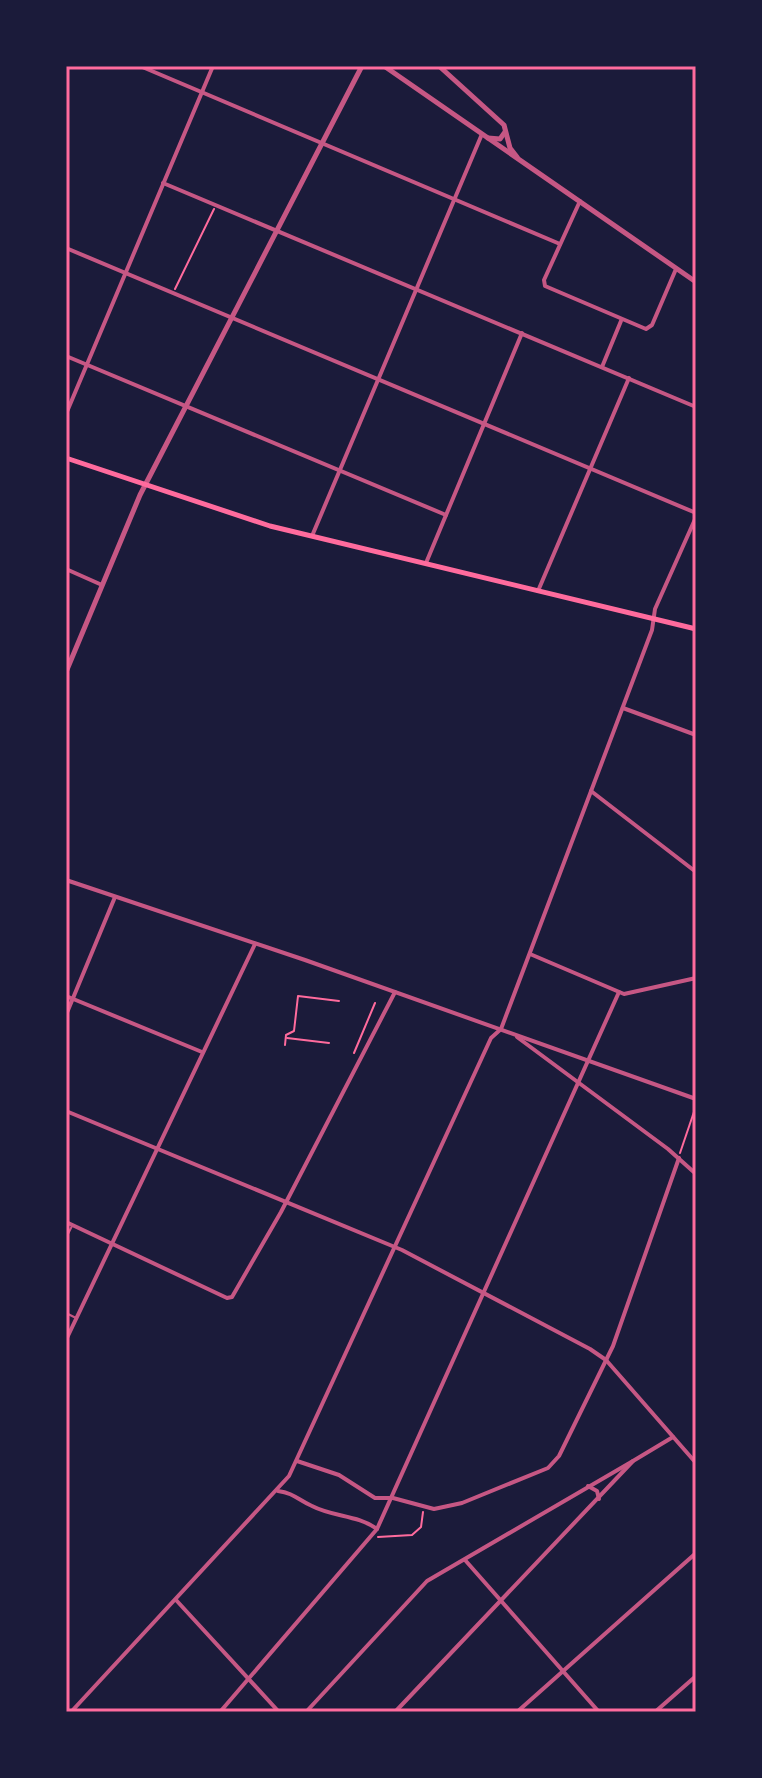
<svg xmlns="http://www.w3.org/2000/svg" width="762" height="1778" font-family="Cabin,sans-serif">
<style>
.lines{fill:none;stroke-linecap:round;stroke-linejoin:round}
.path{stroke:#ff6b9d;stroke-width:2}
.service{stroke:#c65784;stroke-width:2}
.minor{stroke:#c65784;stroke-width:4}
.tertiary{stroke:#c65784;stroke-width:5}
.secondary{stroke:#ff6b9d;stroke-width:5}
.neatline{fill:none;stroke:#ff6b9d;stroke-width:3}
</style>
<rect width="100%" height="100%" fill="#1b1b3a"/>
<g class="lines">
<g class="path">
<path d="M 175,289 L 214,209"/>
<path d="M 287,1038 L 329,1043"/>
<path d="M 285,1045 L 286,1035 L 294,1031 L 298,996 L 339,1001"/>
<path d="M 354,1053 L 375,1003"/>
<path d="M 680,1153 L 696,1106"/>
<path d="M 378,1537 L 412,1535 L 421,1527 L 423,1512"/>
</g>
<g class="service">
<path d="M 66,1238 L 72,1226"/>
<path d="M 66,1313 L 76,1318"/>
</g>
<g class="minor">
<path d="M 140,66 L 560,244"/>
<path d="M 163,183 L 696,407"/>
<path d="M 580,201 L 544,280 L 545,286 L 646,329 L 652,325 L 676,269"/>
<path d="M 66,248 L 696,513"/>
<path d="M 66,356 L 446,515"/>
<path d="M 602,367 L 621,321"/>
<path d="M 66,414 L 213,66"/>
<path d="M 312,536 L 482,134"/>
<path d="M 426,563 L 522,333"/>
<path d="M 66,569 L 102,585"/>
<path d="M 538,591 L 629,378"/>
<path d="M 623,708 L 696,735"/>
<path d="M 591,791 L 696,872"/>
<path d="M 66,880 L 305,960 L 696,1099"/>
<path d="M 530,954 L 624,994 L 696,978"/>
<path d="M 66,996 L 202,1052"/>
<path d="M 66,1015 L 115,897"/>
<path d="M 517,1037 L 668,1149 L 696,1174"/>
<path d="M 66,1111 L 402,1250 L 590,1349 L 606,1360 L 696,1463"/>
<path d="M 66,1222 L 227,1298 L 232,1297 L 281,1212 L 395,992"/>
<path d="M 66,1340 L 255,944"/>
<path d="M 297,1461 L 339,1475 L 375,1498 L 393,1498 L 434,1509 L 462,1503 L 548,1468 L 559,1456 L 613,1346 L 679,1158"/>
<path d="M 588,1486 L 597,1491 L 599,1499"/>
<path d="M 278,1491 C 294,1493 298,1500 312,1506 C 333,1517 358,1515 377,1529"/>
<path d="M 465,1560 L 599,1712"/>
<path d="M 176,1600 L 279,1712"/>
<path d="M 71,1712 L 289,1476 L 491,1038 L 501,1029 L 652,630 L 655,609 L 696,517"/>
<path d="M 220,1712 L 377,1529 L 619,992"/>
<path d="M 306,1712 L 427,1581 L 633,1461"/>
<path d="M 395,1712 L 633,1461 L 673,1437"/>
<path d="M 517,1712 L 696,1553"/>
<path d="M 655,1712 L 696,1676"/>
</g>
<g class="tertiary">
<path d="M 384,66 L 696,282"/>
<path d="M 439,66 L 504,125 L 510,148 L 517,157"/>
<path d="M 488,138 L 500,139 L 505,132"/>
<path d="M 66,672 L 140,495 L 362,66"/>
</g>
<path class="secondary" d="M 66,458 L 270,526 L 696,629"/>
</g>
<rect width="762" height="1778" fill="none" stroke="#1b1b3a" stroke-width="136"/>
<rect x="68" y="68" width="626" height="1642" class="neatline"/>
</svg>
